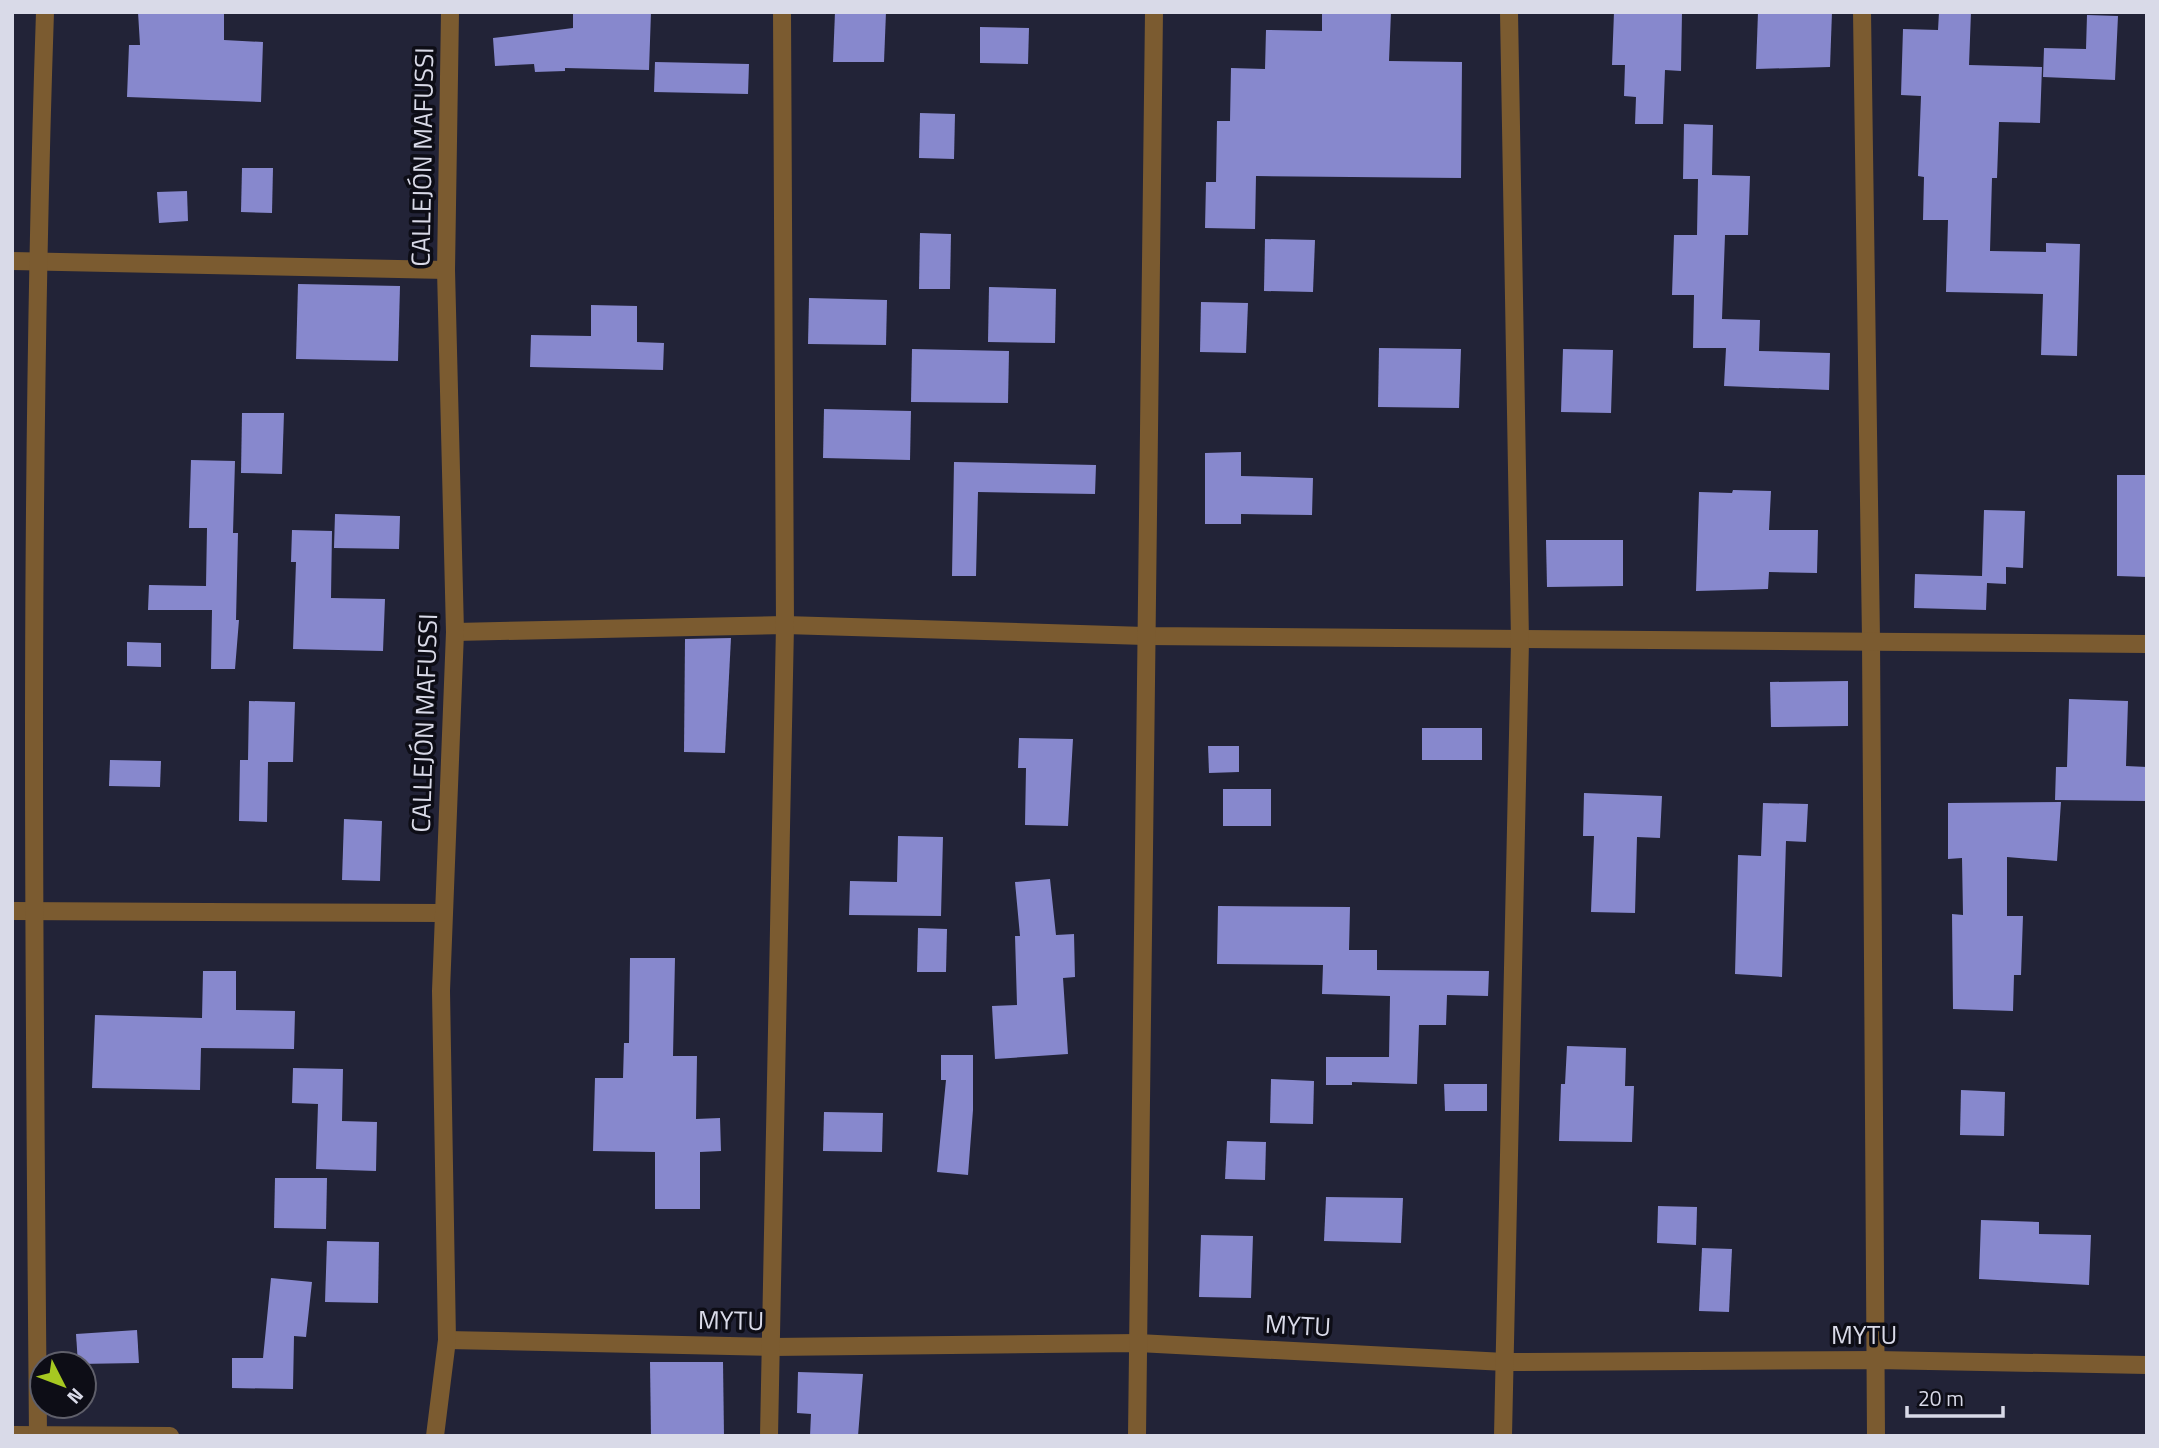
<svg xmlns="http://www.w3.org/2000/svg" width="2159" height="1448" font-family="'Titillium Web',sans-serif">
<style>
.building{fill:#8788cd}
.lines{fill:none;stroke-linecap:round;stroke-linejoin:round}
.minor{stroke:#7b5b30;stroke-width:18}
.labels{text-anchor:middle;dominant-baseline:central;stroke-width:7;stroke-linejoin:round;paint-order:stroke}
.street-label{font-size:26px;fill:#d9dae8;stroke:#0d0d16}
</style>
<rect width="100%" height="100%" fill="#222337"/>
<g class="building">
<path d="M 138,12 L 224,12 L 224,40 L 263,42 L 261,102 L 127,97 L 129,45 L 140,45 Z"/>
<path d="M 573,12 L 651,12 L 649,70 L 565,68 L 565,71 L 535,72 L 534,64 L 495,66 L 493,38 L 573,28 Z"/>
<path d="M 835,12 L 886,12 L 884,62 L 833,62 Z"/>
<path d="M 1322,12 L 1391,12 L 1389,61 L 1462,62 L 1461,178 L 1256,176 L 1255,229 L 1205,228 L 1206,182 L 1216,182 L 1217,121 L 1230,121 L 1231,68 L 1265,69 L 1266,30 L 1322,31 Z"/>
<path d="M 1614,12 L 1682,12 L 1681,71 L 1665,70 L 1663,124 L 1635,124 L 1636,97 L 1624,96 L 1625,65 L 1612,65 Z"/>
<path d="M 1758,12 L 1832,12 L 1830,67 L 1756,69 Z"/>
<path d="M 1939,12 L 1971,12 L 1969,65 L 2042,67 L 2040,123 L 1999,122 L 1997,178 L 1992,178 L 1990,251 L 2046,252 L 2046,243 L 2080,244 L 2077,356 L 2041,355 L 2043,294 L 1946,292 L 1948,220 L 1923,220 L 1924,177 L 1918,176 L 1921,96 L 1901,95 L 1903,29 L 1938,30 Z"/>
<path d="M 2087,15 L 2118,16 L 2115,80 L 2043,77 L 2044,48 L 2086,49 Z"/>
<path d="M 980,27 L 1029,28 L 1028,64 L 980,63 Z"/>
<path d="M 655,62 L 749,64 L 748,94 L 654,92 Z"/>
<path d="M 920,113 L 955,114 L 954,159 L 919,158 Z"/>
<path d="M 1684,124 L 1713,125 L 1712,175 L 1750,176 L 1748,235 L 1725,235 L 1722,319 L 1760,320 L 1759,351 L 1830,353 L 1829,390 L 1724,386 L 1726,348 L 1693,348 L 1694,295 L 1672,295 L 1674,235 L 1697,235 L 1698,179 L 1683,179 Z"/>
<path d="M 242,168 L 273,168 L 272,213 L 241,212 Z"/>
<path d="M 187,191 L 188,221 L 159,223 L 157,192 Z"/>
<path d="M 920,233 L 951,234 L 950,289 L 919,289 Z"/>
<path d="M 1265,239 L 1315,240 L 1313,292 L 1264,291 Z"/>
<path d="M 298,284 L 400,286 L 398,361 L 296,359 Z"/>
<path d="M 989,287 L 1056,289 L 1055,343 L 988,342 Z"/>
<path d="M 809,298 L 887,300 L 886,345 L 808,344 Z"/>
<path d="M 1201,302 L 1248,303 L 1246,353 L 1200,352 Z"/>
<path d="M 591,305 L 637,306 L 637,342 L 664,343 L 663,370 L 530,367 L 531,335 L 591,336 Z"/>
<path d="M 1379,348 L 1461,349 L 1459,408 L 1378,407 Z"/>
<path d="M 912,349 L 1009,351 L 1008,403 L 911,402 Z"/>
<path d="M 1563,349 L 1613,350 L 1611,413 L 1561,412 Z"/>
<path d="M 824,409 L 911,411 L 910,460 L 823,458 Z"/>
<path d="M 242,413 L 284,413 L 282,474 L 241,473 Z"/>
<path d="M 1241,452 L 1241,476 L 1313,478 L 1312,515 L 1241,514 L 1241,524 L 1205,524 L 1205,453 Z"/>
<path d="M 191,460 L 235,461 L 233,533 L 238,533 L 236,620 L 239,620 L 235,669 L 211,669 L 212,610 L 148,610 L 149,585 L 206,586 L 207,528 L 189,528 Z"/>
<path d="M 954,462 L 1096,465 L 1095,494 L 978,492 L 976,576 L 952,576 Z"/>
<path d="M 2117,475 L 2147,475 L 2147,577 L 2117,576 Z"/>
<path d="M 1733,490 L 1771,491 L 1769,530 L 1818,530 L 1817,573 L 1769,572 L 1768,589 L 1696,591 L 1699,492 L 1732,493 Z"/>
<path d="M 1984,510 L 2025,511 L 2023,568 L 2006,567 L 2006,584 L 1987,583 L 1986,610 L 1914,608 L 1915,574 L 1982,576 Z"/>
<path d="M 335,514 L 400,516 L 399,549 L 334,548 Z"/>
<path d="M 292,530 L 332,531 L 331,598 L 385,599 L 383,651 L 293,649 L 296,562 L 291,562 Z"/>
<path d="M 1546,540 L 1623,540 L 1623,586 L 1547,587 Z"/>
<path d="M 731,638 L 725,753 L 684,752 L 685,639 Z"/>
<path d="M 127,642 L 161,643 L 161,667 L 127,666 Z"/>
<path d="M 1848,681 L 1848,726 L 1771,727 L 1770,682 Z"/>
<path d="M 2069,699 L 2128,701 L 2126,766 L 2147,767 L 2147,801 L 2055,800 L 2056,767 L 2067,767 Z"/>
<path d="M 249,701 L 295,702 L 293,762 L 268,762 L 267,822 L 239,821 L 240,760 L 248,760 Z"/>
<rect x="1422" y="728" width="60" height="32"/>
<path d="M 1019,738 L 1073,739 L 1068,826 L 1025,825 L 1026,768 L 1018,768 Z"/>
<path d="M 1208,746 L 1239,746 L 1239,772 L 1209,773 Z"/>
<path d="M 110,760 L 161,761 L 160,787 L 109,786 Z"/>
<rect x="1223" y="789" width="48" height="37"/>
<path d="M 1584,793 L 1662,796 L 1660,838 L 1637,837 L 1635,913 L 1591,912 L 1594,836 L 1583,836 Z"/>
<path d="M 2061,802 L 2057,861 L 2007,857 L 2007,916 L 2023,916 L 2021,975 L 2014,975 L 2013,1011 L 1953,1009 L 1952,914 L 1963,915 L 1962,858 L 1948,859 L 1948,803 Z"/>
<path d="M 1763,803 L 1808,804 L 1806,842 L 1786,841 L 1782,977 L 1735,974 L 1738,855 L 1761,856 Z"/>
<path d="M 344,819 L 382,821 L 380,881 L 342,880 Z"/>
<path d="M 898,836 L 943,837 L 941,916 L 849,915 L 850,881 L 897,882 Z"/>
<path d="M 1050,879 L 1056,935 L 1074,934 L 1075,977 L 1063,978 L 1068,1054 L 995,1059 L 992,1006 L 1017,1005 L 1015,936 L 1020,936 L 1015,882 Z"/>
<path d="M 1218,906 L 1350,907 L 1349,950 L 1377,950 L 1377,970 L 1489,971 L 1488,996 L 1447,995 L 1446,1025 L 1419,1025 L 1417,1084 L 1352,1082 L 1352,1085 L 1326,1085 L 1326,1057 L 1389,1057 L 1390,996 L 1322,994 L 1323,965 L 1217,964 Z"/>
<path d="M 918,928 L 947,929 L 946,972 L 917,972 Z"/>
<path d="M 630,958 L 675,958 L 673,1056 L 697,1056 L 696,1119 L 720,1118 L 721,1151 L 700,1152 L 700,1209 L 655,1209 L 655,1152 L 593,1151 L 595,1078 L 623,1078 L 624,1043 L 629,1043 Z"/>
<path d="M 203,971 L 236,971 L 236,1010 L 295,1011 L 294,1049 L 201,1048 L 200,1090 L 92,1088 L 95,1015 L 202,1018 Z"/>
<path d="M 1567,1046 L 1626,1048 L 1625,1086 L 1634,1086 L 1632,1142 L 1559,1141 L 1561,1084 L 1565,1084 Z"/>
<path d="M 941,1055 L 973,1055 L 973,1110 L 968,1175 L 937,1172 L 946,1080 L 941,1080 Z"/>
<path d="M 293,1068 L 343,1069 L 342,1121 L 377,1122 L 376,1171 L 316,1169 L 318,1104 L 292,1103 Z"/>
<path d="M 1271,1079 L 1314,1081 L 1313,1124 L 1270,1123 Z"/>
<path d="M 1444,1084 L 1487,1084 L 1487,1111 L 1445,1111 Z"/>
<path d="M 1961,1090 L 2005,1092 L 2004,1136 L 1960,1135 Z"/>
<path d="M 824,1112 L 883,1113 L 882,1152 L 823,1151 Z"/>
<path d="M 1227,1141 L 1266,1142 L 1265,1180 L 1225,1179 Z"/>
<path d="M 275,1178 L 327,1178 L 326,1229 L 274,1228 Z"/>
<path d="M 1326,1197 L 1403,1198 L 1401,1243 L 1324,1241 Z"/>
<path d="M 1658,1206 L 1697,1207 L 1696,1245 L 1657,1243 Z"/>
<path d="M 1981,1220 L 2039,1222 L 2039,1234 L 2091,1235 L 2089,1285 L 1979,1279 Z"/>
<path d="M 1201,1235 L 1253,1236 L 1251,1298 L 1199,1297 Z"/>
<path d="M 327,1241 L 379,1242 L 378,1303 L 325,1302 Z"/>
<path d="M 1702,1248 L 1732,1249 L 1729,1312 L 1699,1311 Z"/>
<path d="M 271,1278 L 312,1282 L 306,1337 L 294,1336 L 293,1389 L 232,1388 L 232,1358 L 263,1358 Z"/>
<path d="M 137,1330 L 139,1363 L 78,1364 L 76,1334 Z"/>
<path d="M 650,1362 L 723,1362 L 724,1436 L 651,1436 Z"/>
<path d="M 798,1372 L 863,1374 L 858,1436 L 810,1436 L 811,1414 L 797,1413 Z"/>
</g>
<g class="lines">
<g class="minor">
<path d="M 1862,12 L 1871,640 L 1876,1436"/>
<path d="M 12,261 L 446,270"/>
<path d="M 455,632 L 785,625 L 1145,636 L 2147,644"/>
<path d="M 12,911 L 442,913"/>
<path d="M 447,1340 L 772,1347 L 1138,1343 L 1505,1362 L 1877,1360 L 2147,1365"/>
<path d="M 12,1435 L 170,1436"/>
<path d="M 38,1436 C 34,961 29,486 45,12"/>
<path d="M 435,1436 L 447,1340 L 441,991 L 455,632 L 446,270 L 450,12"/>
<path d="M 769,1436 L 785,625 L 782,12"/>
<path d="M 1137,1436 L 1154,12"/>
<path d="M 1503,1436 L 1520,641 L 1509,12"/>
</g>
</g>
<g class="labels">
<g class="street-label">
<text transform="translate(422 157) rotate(-89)">CALLEJÓN MAFUSSI</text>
<text transform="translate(424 723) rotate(-88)">CALLEJÓN MAFUSSI</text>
<text transform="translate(731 1320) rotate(1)">MYTU</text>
<text transform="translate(1298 1325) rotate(3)">MYTU</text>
<text x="1864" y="1334">MYTU</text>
</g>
</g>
<rect width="2159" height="1448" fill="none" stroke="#d9dae8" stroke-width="28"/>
<g transform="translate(63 1385) rotate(132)"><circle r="33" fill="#0d0d16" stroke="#5f5f6a" stroke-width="2"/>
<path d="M0-5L12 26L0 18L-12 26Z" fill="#a6c821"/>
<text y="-10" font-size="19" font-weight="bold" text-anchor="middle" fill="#d9dae8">N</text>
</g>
<path d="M1907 1406v10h96v-10" fill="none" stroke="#d9dae8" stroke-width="3.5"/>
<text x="1918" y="1406" font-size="21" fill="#d9dae8" stroke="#0d0d16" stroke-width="5" paint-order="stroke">20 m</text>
</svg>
